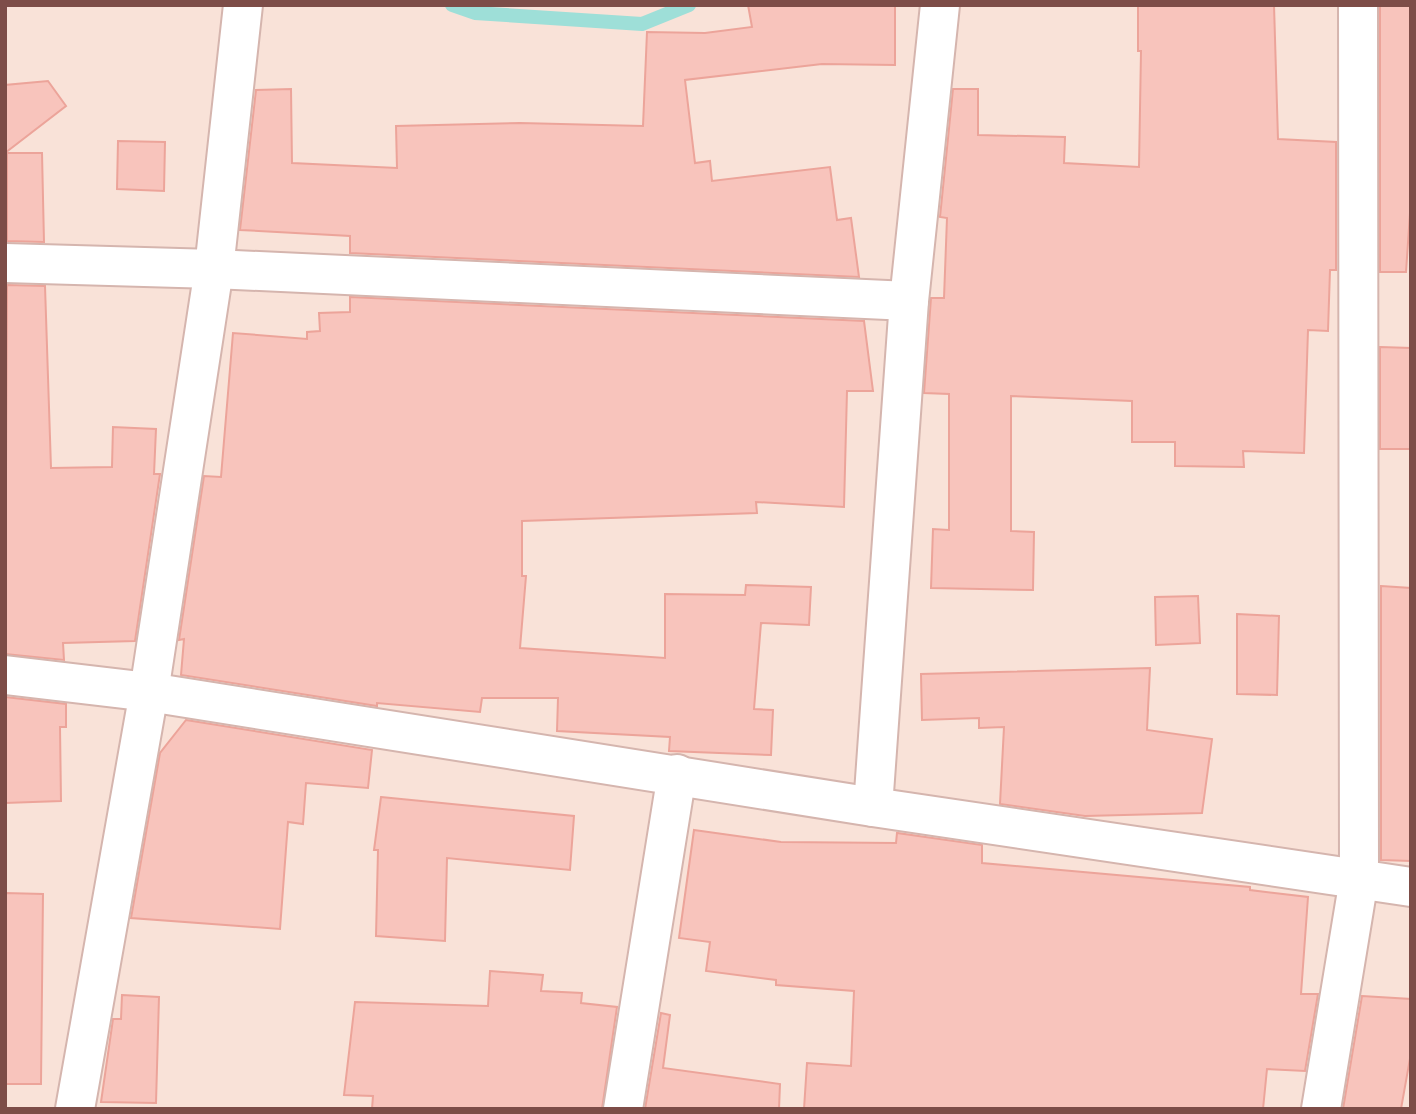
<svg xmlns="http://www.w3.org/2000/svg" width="1416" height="1114" font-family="Arial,sans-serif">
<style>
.residential{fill:#f9e2d8}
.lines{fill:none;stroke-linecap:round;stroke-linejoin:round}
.stream{stroke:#9edfd8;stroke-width:14}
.building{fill:#f8c4bc;stroke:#eca49a;stroke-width:2}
.minor-casing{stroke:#d5b5ae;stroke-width:42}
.minor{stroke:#fff;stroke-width:38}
</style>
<rect width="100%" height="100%" fill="#fff0e8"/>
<rect class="residential" x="5" y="5" width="1406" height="1104"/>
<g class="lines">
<path class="stream" d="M 452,5 L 475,13 L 642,24 L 689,5"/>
</g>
<g class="building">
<path d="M 748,5 L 895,5 L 895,65 L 822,64 L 685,80 L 695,163 L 710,161 L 712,181 L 830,167 L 837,220 L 851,218 L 859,277 L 350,253 L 350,236 L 240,230 L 256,90 L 291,89 L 292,163 L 397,168 L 396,126 L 520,123 L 643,126 L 647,32 L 705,33 L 752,27 Z"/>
<path d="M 1138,5 L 1274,5 L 1278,139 L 1336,142 L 1336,270 L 1330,270 L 1328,331 L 1308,330 L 1304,453 L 1243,451 L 1244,467 L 1175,466 L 1175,442 L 1132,442 L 1132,401 L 1011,396 L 1011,531 L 1034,532 L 1033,590 L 931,588 L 933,529 L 949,530 L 949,394 L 924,393 L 931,298 L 944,298 L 947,218 L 940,217 L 953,89 L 978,89 L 978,135 L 1065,137 L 1064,163 L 1139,167 L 1141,51 L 1138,51 Z"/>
<path d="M 1380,5 L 1411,5 L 1411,199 L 1406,272 L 1380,272 Z"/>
<path d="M 48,81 L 66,106 L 5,153 L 5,85 Z"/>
<path d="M 118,141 L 165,142 L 164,191 L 117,189 Z"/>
<path d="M 7,153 L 42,153 L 44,242 L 7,241 Z"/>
<path d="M 7,285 L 45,286 L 51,468 L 112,467 L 113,427 L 156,429 L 154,474 L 160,474 L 135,641 L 63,643 L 64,660 L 5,654 Z"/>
<path d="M 350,297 L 864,321 L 873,391 L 847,391 L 844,507 L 756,502 L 757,513 L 522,521 L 522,576 L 526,576 L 520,648 L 665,658 L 665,594 L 745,595 L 746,585 L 811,587 L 809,625 L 761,623 L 754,709 L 773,710 L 771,755 L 669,751 L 670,737 L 557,731 L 558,698 L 482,698 L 480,712 L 377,703 L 377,706 L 181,675 L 184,639 L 179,640 L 204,476 L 221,477 L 233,333 L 307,339 L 307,332 L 320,331 L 319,313 L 350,312 Z"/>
<path d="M 1380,347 L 1411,348 L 1411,449 L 1380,449 Z"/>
<path d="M 1381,586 L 1411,588 L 1411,861 L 1381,860 Z"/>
<path d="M 1198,596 L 1200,643 L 1156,645 L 1155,597 Z"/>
<path d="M 1237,614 L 1279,616 L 1277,695 L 1237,694 Z"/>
<path d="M 1150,668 L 1147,730 L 1212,739 L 1202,813 L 1085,816 L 1000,804 L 1004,727 L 979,728 L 979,718 L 922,720 L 921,674 Z"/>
<path d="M 5,697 L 66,704 L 66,727 L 60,727 L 61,801 L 5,803 Z"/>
<path d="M 186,720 L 372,750 L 368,788 L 306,783 L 303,824 L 288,822 L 280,929 L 131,918 L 160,753 Z"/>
<path d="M 381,797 L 574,816 L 570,870 L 447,858 L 445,941 L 376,936 L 378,850 L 374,850 Z"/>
<path d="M 694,830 L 781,842 L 896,843 L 897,833 L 982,845 L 982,863 L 1250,887 L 1250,890 L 1308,897 L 1301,994 L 1318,994 L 1305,1071 L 1267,1069 L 1263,1109 L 804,1109 L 807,1063 L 851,1066 L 854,991 L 776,985 L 776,980 L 706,971 L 710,942 L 679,938 Z"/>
<path d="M 5,893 L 43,894 L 41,1084 L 5,1084 Z"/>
<path d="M 490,971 L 543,975 L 541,991 L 582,993 L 581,1003 L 617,1007 L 602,1109 L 372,1109 L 373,1096 L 344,1095 L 355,1002 L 488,1006 Z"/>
<path d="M 122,995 L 159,997 L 156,1103 L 101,1102 L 113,1019 L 121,1019 Z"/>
<path d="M 1362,996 L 1411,999 L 1411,1053 L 1401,1109 L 1343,1109 Z"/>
<path d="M 661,1013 L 670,1015 L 663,1068 L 780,1084 L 779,1109 L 645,1109 Z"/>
</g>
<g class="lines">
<defs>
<g id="minor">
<path d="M 5,263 L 214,269 L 909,301"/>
<path d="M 5,675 L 149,692 L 873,807 L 1411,887"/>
<path d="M 873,807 L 909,301 L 940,5"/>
<path d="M 75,1109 L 149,692 L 214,269 L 243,5"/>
<path d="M 623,1109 L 677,774"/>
<path d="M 1321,1109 L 1359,879 L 1358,5"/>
</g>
</defs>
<use href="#minor" class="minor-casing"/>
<use href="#minor" class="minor"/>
</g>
<rect width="1416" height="1114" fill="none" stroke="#7d4d48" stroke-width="14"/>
</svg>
